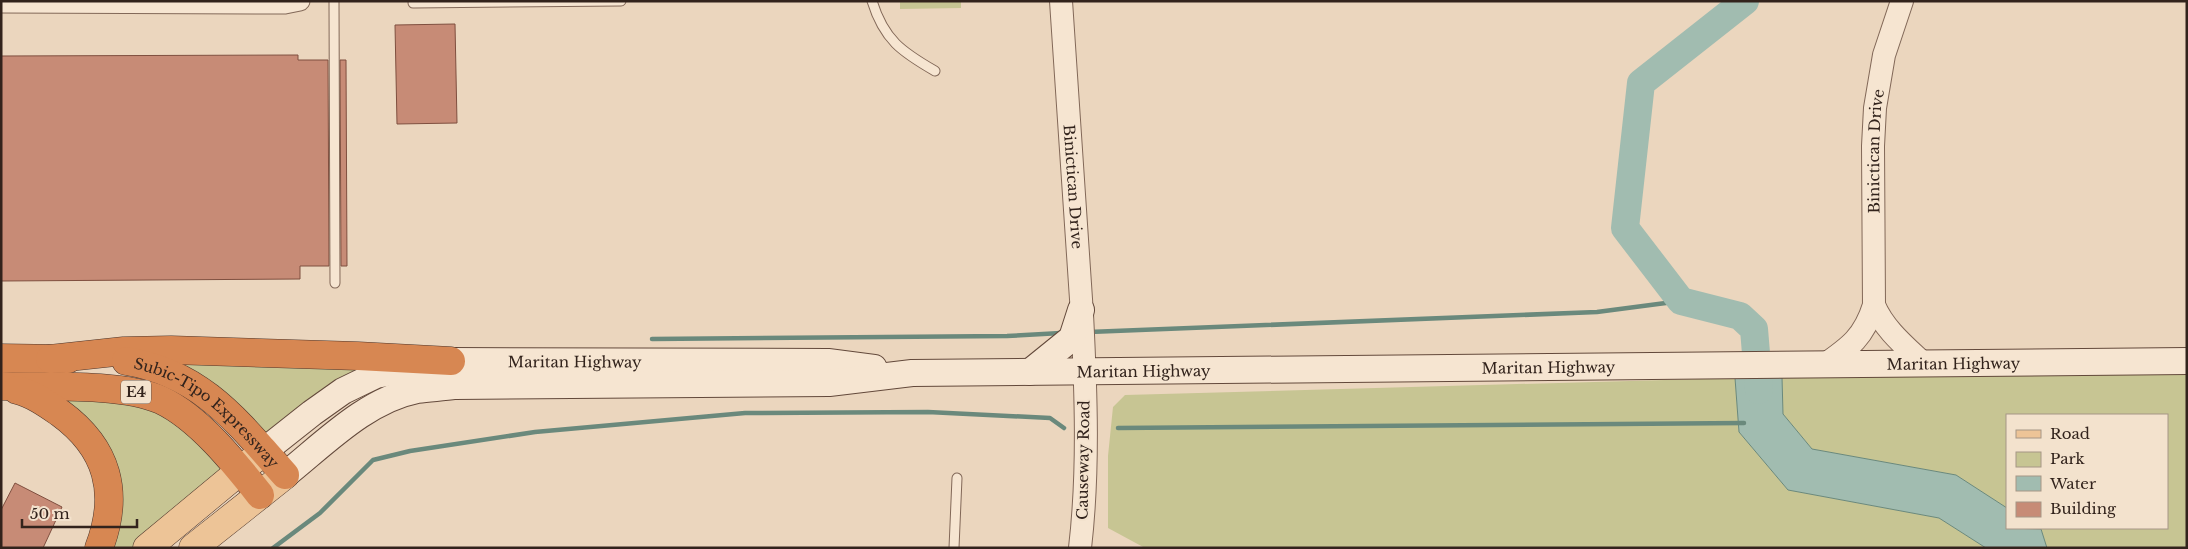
<svg xmlns="http://www.w3.org/2000/svg" width="2188" height="549" font-family="'Libre Baskerville',serif">
<style>
.green{fill:#c7c593}
.water{fill:#a1bcb0;stroke:#6a897c}
.lines{fill:none;stroke-linecap:round;stroke-linejoin:round}
.stream{stroke:#6a897c;stroke-width:4.5}
.river{stroke:#a1bcb0;stroke-width:28}
.building{fill:#c78b76;stroke:#7f4f3f}
.service-casing{stroke:#826858;stroke-width:11}
.minor-casing{stroke:#826858;stroke-width:21}
.tertiary-casing{stroke:#826858;stroke-width:24}
.secondary-casing{stroke:#63493b;stroke-width:28}
.primary-casing{stroke:#4f372c;stroke-width:29}
.motorway-casing{stroke:#4f372c;stroke-width:29}
.service{stroke:#f6e5d1;stroke-width:9}
.minor{stroke:#f6e5d1;stroke-width:19}
.tertiary{stroke:#f6e5d1;stroke-width:22}
.secondary{stroke:#f6e5d1;stroke-width:26}
.primary{stroke:#edc497;stroke-width:28}
.motorway{stroke:#d78752;stroke-width:28}
.labels{text-anchor:middle;dominant-baseline:central;stroke-width:4;stroke-linejoin:round;paint-order:stroke}
.shield{fill:#f3e2cd;stroke:#6c5c51;stroke-width:1}
.shield-label{font-size:14px;font-weight:bold;fill:#32231c}
.street-label{font-size:15px;fill:#32231c;stroke:#f3e2cd}
</style>
<rect width="100%" height="100%" fill="#ebd6be"/>
<g class="green">
<path d="M 900,1 L 961,1 L 961,8 L 900,9 Z"/>
<path d="M 179,359 L 369,363 L 268,436 L 180,365 Z"/>
<path d="M 2187,373 L 2187,548 L 2047,548 L 2041,529 L 2038,528 L 2167,528 L 2167,415 L 2007,415 L 2007,508 L 1956,475 L 1812,449 L 1783,414 L 1782,377 Z"/>
<path d="M 1735,378 L 1739,432 L 1788,490 L 1939,518 L 1986,548 L 1145,548 L 1108,528 L 1108,456 L 1113,407 L 1125,395 Z"/>
<path d="M 62,401 C 91,401 126,399 154,410 C 181,420 201,447 221,468 L 220,475 L 133,548 L 108,548 L 114,521 Z"/>
</g>
<path class="water" d="M 1782,377 L 1783,414 L 1812,449 L 1956,475 L 2007,508 L 2007,528 L 2041,529 L 2047,548 L 1986,548 L 1939,518 L 1788,490 L 1739,432 L 1735,378 Z"/>
<g class="lines">
<g class="stream">
<path d="M 1089,332 L 1597,312 L 1681,301"/>
<path d="M 652,339 L 1007,336 L 1061,333"/>
<path d="M 1118,428 L 1744,423"/>
<path d="M 273,548 L 320,513 L 373,460 L 410,451 L 535,432 L 745,413 L 928,412 L 1050,418 L 1064,428"/>
</g>
<path class="river" d="M 1745,1 L 1641,83 L 1625,228 L 1681,301 L 1740,316 L 1754,329 L 1759,390"/>
</g>
<g class="building">
<path d="M 455,24 L 457,123 L 397,124 L 395,25 Z"/>
<path d="M 298,55 L 298,60 L 328,60 L 329,266 L 300,266 L 300,279 L 1,281 L 1,56 Z"/>
<path d="M 340,60 L 346,60 L 347,266 L 341,266 Z"/>
<path d="M 15,483 L 62,507 L 43,548 L 1,548 L 1,510 Z"/>
</g>
<g class="lines">
<defs>
<g id="service">
<path d="M 334,1 L 335,283"/>
<path d="M 872,1 C 884,40 902,52 935,71"/>
<path d="M 413,3 L 621,1"/>
<path d="M 954,548 L 957,478"/>
</g>
<path id="minor" d="M 1,3 L 285,4 L 300,1"/>
<g id="tertiary">
<path id="s1" d="M 1061,1 C 1068,106 1076,210 1082,314 C 1086,392 1089,471 1080,548"/>
<path d="M 1874,305 C 1884,329 1905,346 1924,364"/>
<path id="s2" d="M 1824,365 C 1850,347 1864,337 1874,305 L 1873,146 L 1875,108 L 1884,55 L 1902,1"/>
</g>
<g id="secondary">
<path d="M 1030,372 L 1072,338 L 1081,310"/>
<path id="s3" d="M 264,451 L 312,413 L 343,391 L 376,375 L 433,364 L 451,361 L 828,362 L 874,368"/>
<path id="s4" d="M 285,475 C 324,444 366,400 417,390 C 429,388 442,388 455,386 L 829,383 L 912,373 L 2187,361"/>
</g>
<g id="primary">
<path d="M 147,548 L 264,451"/>
<path d="M 193,548 L 285,475"/>
</g>
<g id="motorway">
<path d="M 1,358 L 68,359"/>
<path d="M 50,359 L 124,351 L 171,350 L 358,356 L 451,361"/>
<path id="s5" d="M 126,361 C 201,373 237,421 285,475"/>
<path d="M 1,386 C 44,387 123,383 161,400 C 199,418 234,462 260,495"/>
<path d="M 17,390 C 33,394 47,404 60,413 C 108,448 120,493 99,548"/>
</g>
</defs>
<use href="#service" class="service-casing"/>
<use href="#minor" class="minor-casing"/>
<use href="#tertiary" class="tertiary-casing"/>
<use href="#secondary" class="secondary-casing"/>
<use href="#primary" class="primary-casing"/>
<use href="#motorway" class="motorway-casing"/>
<use href="#service" class="service"/>
<use href="#minor" class="minor"/>
<use href="#tertiary" class="tertiary"/>
<use href="#secondary" class="secondary"/>
<use href="#primary" class="primary"/>
<use href="#motorway" class="motorway"/>
</g>
<g class="labels">
<rect class="shield" x="121" y="380.5" width="30" height="23" rx="4"/>
<g class="shield-label">
<text x="136" y="392">E4</text>
</g>
<g class="street-label">
<text stroke="none"><textPath href="#s2" startOffset="234">Binictican Drive</textPath></text>
<text stroke="none"><textPath href="#s1" startOffset="186">Binictican Drive</textPath></text>
<text stroke="none"><textPath href="#s3" startOffset="336">Maritan Highway</textPath></text>
<text stroke="none"><textPath href="#s4" startOffset="1696">Maritan Highway</textPath></text>
<text stroke="none"><textPath href="#s4" startOffset="1291">Maritan Highway</textPath></text>
<text stroke="none"><textPath href="#s4" startOffset="886">Maritan Highway</textPath></text>
<text stroke="none"><textPath href="#s5" startOffset="98">Subic-Tipo Expressway</textPath></text>
<text transform="translate(1083 460) rotate(-89)">Causeway Road</text>
</g>
</g>
<rect width="2188" height="549" fill="none" stroke="#32231c" stroke-width="5"/>
<rect x="2006" y="414" width="162" height="115" fill="#f3e2cd" stroke="#a69686"/>
<rect x="2016" y="430" width="25" height="8" fill="#edc497" stroke="#a69686"/>
<text x="2050" y="439" font-size="15" fill="#32231c">Road</text>
<rect x="2016" y="452" width="25" height="15" fill="#c7c593" stroke="#a69686"/>
<text x="2050" y="464" font-size="15" fill="#32231c">Park</text>
<rect x="2016" y="476" width="25" height="15" fill="#a1bcb0" stroke="#a69686"/>
<text x="2050" y="489" font-size="15" fill="#32231c">Water</text>
<rect x="2016" y="502" width="25" height="15" fill="#c78b76" stroke="#a69686"/>
<text x="2050" y="514" font-size="15" fill="#32231c">Building</text>
<path d="M22 519v8h115v-8" fill="none" stroke="#32231c" stroke-width="2.5"/>
<text x="30" y="519" font-size="15" fill="#32231c" stroke="#f3e2cd" stroke-width="4" paint-order="stroke">50 m</text>
</svg>
